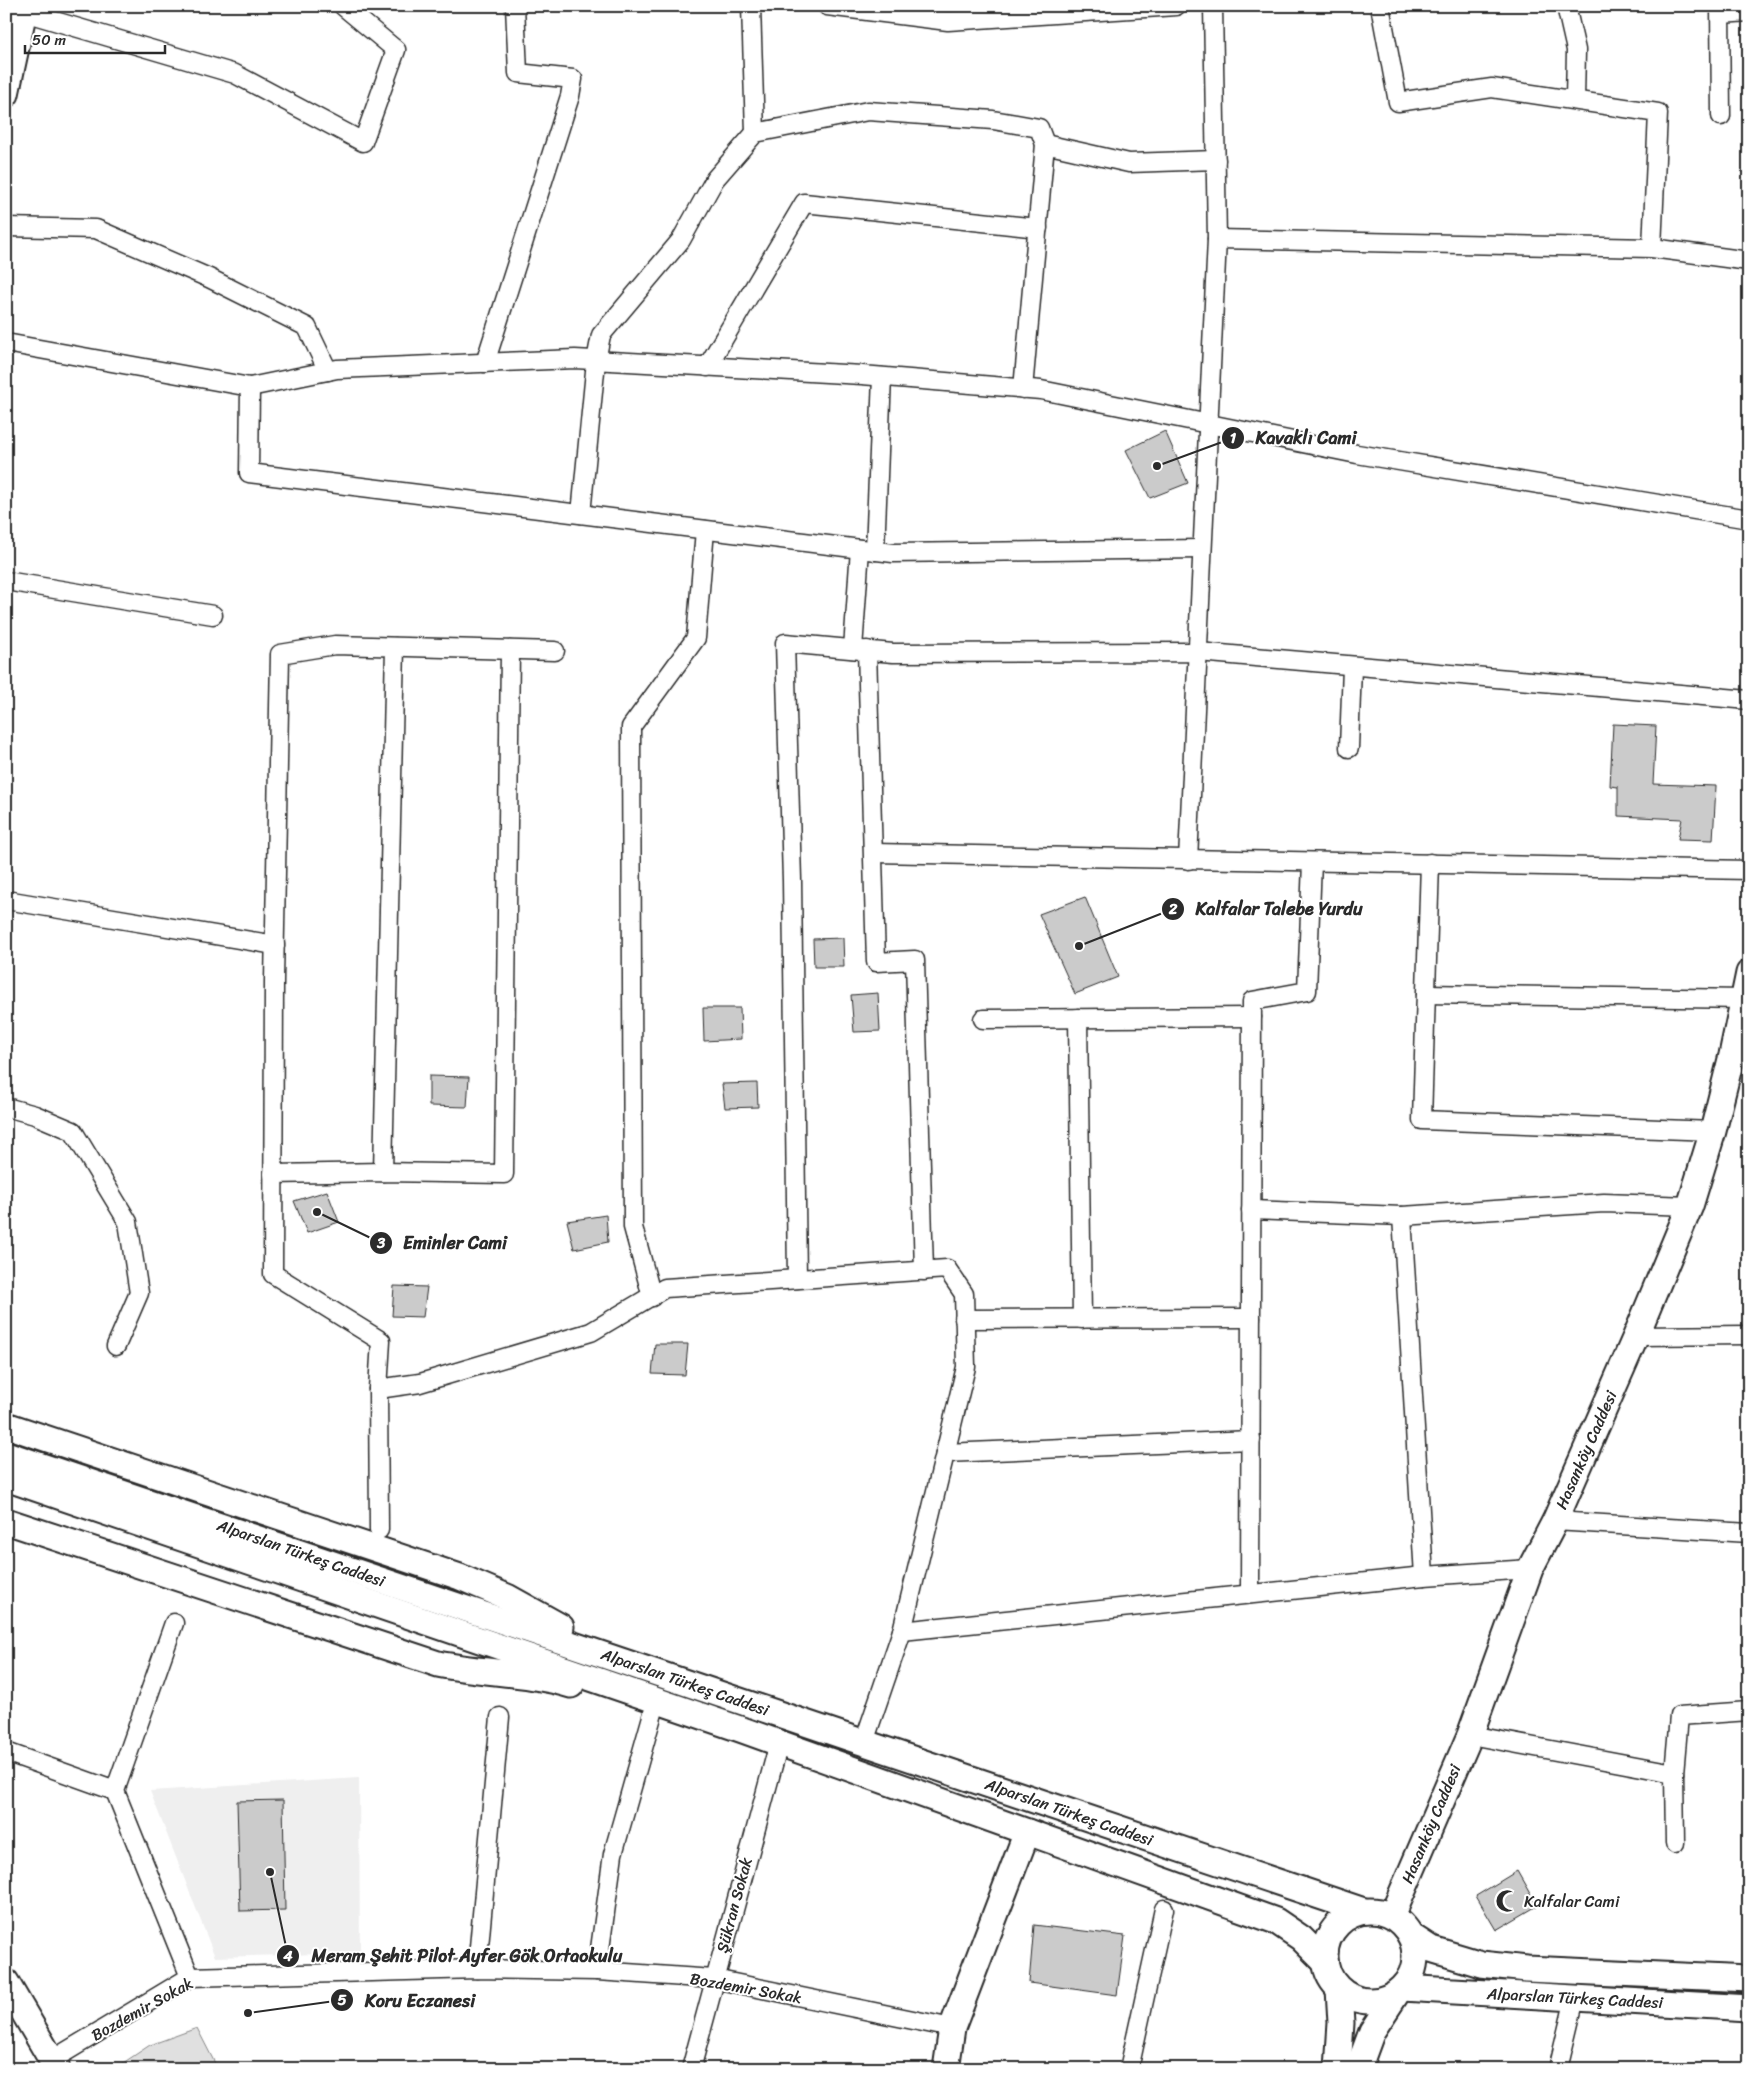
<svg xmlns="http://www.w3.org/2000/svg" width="1755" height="2075" font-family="Sriracha,sans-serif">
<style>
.built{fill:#efefef}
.green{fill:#e0e0e0;stroke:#868686}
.building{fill:#cbcbcb;stroke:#2b2b2b}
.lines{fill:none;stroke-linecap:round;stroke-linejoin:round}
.street-casing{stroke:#2b2b2b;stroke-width:21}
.secondary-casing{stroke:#2b2b2b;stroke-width:29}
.street{stroke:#fff;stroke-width:18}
.secondary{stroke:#fff;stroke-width:25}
.rail{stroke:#2b2b2b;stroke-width:4;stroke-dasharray:8 4;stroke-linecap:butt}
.labels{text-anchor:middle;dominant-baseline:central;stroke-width:4;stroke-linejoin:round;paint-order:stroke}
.street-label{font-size:16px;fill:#2b2b2b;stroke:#fff}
.poi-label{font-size:16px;fill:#2b2b2b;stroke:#fff;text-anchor:start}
.leader{fill:none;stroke:#2b2b2b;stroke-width:2}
.callout-dot{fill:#2b2b2b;stroke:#fff;stroke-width:2}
.mark-label{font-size:15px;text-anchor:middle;font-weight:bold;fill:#fff}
.callout-label{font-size:18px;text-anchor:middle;font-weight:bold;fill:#2b2b2b;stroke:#fff;stroke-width:4;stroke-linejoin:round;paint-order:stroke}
</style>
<rect width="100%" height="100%" fill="#fff"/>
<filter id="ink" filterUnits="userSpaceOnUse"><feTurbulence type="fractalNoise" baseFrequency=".02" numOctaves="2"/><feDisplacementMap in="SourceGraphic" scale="10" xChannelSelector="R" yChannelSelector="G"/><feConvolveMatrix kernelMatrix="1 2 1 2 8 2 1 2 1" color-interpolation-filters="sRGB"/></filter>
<g filter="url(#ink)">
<path class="built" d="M 359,1778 L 360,1953 L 215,1957 L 150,1791 Z"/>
<path class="green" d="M 197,2028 L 218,2069 L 114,2069 L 150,2045 Z"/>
<g class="building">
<path d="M 1165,431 L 1188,483 L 1150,498 L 1126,450 Z"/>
<path d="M 1613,724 L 1656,726 L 1653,784 L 1716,786 L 1713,840 L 1678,839 L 1682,819 L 1618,816 L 1618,787 L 1610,786 Z"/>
<path d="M 1085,897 L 1118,977 L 1075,994 L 1039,914 Z"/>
<path d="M 843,938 L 844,967 L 814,967 L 813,939 Z"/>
<path d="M 878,993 L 880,1031 L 854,1032 L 851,995 Z"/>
<path d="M 703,1008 L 740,1008 L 741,1039 L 704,1041 Z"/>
<path d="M 429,1076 L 469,1077 L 467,1107 L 429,1106 Z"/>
<path d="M 757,1083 L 758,1107 L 725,1108 L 722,1084 Z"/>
<path d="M 327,1191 L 339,1222 L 307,1233 L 294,1201 Z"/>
<path d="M 606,1215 L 608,1242 L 574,1249 L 567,1221 Z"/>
<path d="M 394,1286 L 427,1287 L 423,1317 L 392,1316 Z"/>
<path d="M 655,1344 L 688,1344 L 685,1375 L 652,1374 Z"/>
<path d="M 283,1800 L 285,1910 L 240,1911 L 237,1801 Z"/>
<path d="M 1517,1871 L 1537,1906 L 1496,1930 L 1476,1896 Z"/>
<path d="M 1034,1925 L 1125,1936 L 1117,1995 L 1029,1983 Z"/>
</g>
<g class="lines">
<defs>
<g id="street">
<path d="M 751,6 L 755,133"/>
<path d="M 827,6 L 948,21 L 1176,6"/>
<path d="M 1380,6 L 1398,102 L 1492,88 L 1658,113 L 1652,248"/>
<path d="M 1566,6 L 1576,50 L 1575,100"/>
<path d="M 1720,6 L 1721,116"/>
<path d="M 24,12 L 235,74 L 363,142 L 396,50 L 343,6"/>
<path d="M 1721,14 L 1749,12"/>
<path d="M 6,227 L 96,229 L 209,278 L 307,327 L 328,371"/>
<path d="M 1217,239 L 1652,248 L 1749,261"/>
<path d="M 6,343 L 250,387 L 337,369 L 575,359 L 862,375 L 1041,390 L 1357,454 L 1749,519"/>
<path d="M 485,363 L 570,96 L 573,79 L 518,73 L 515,6"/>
<path d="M 707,367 L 804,203 L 1038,228"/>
<path d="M 250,387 L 249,473 L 893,553 L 1202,549"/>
<path d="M 1023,389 L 1045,144 L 1129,163 L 1216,160"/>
<path d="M 581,514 L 596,361 L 601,335 L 681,240 L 715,179 L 755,133 L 868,111 L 993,120 L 1039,128 L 1045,144"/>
<path d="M 875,551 L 882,377"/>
<path d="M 6,581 L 213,615"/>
<path d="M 853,649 L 860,549"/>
<path d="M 867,650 L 876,962 L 915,960 L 924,1271"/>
<path d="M 1349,748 L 1352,667"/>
<path d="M 874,853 L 1749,870"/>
<path d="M 1188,860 L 1217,239 L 1213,6"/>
<path d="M 1430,863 L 1422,1120 L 1713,1131"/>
<path d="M 6,900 L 275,945"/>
<path d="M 1426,994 L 1744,999"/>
<path d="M 1078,1018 L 1082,1319"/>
<path d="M 983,1019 L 1252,1017"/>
<path d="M 6,1107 L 35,1115 L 73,1131 L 128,1222 L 139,1293 L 116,1346"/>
<path d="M 383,1172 L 395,647"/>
<path d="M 273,1174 L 383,1172 L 504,1174 L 510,650"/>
<path d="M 1251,1210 L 1402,1216 L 1604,1203 L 1690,1206"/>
<path d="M 1402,1216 L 1424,1576"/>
<path d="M 797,1279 L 792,880 L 785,643 L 893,653 L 1198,652 L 1749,700"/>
<path d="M 652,1297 L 633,1227 L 631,727 L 696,638 L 705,530"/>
<path d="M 964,1319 L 1251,1318"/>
<path d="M 1636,1336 L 1749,1335"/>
<path d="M 378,1389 L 381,1341 L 273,1274 L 274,981 L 280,654 L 335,645 L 555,651"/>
<path d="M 945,1453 L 1251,1440"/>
<path d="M 1555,1521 L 1749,1533"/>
<path d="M 379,1530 L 378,1389 L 420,1383 L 591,1332 L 665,1288 L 947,1269 L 964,1294 L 966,1367 L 902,1631 L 864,1742"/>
<path d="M 1250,1594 L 1252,1001 L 1307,991 L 1312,862"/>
<path d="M 174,1623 L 115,1791 L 190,1977"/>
<path d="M 902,1631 L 1424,1576 L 1530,1569"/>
<path d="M 1470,1735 L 1674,1773 L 1679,1716 L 1749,1711"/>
<path d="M 6,1752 L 115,1791"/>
<path d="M 1674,1773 L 1675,1843"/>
<path d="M 477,1969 L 500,1717"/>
<path d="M 597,1971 L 613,1854 L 653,1713"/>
<path d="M 52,2060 L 190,1977 L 477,1969 L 597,1971 L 714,1979 L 952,2028"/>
<path d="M 691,2069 L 779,1743"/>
<path d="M 1129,2069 L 1164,1909"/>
<path d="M 1558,2069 L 1575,1998"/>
</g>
<g id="secondary">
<path d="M 6,94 L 25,6"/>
<path d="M 6,1425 L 460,1577 L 507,1597 L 561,1627"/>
<path d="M 6,1454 L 1364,1911"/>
<path d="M 6,1478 L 740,1729 L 1276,1921 L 1301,1938 L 1325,1962"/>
<path d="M 6,1521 L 438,1664 C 482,1673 528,1672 571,1685"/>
<circle cx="1370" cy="1956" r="45"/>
<path d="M 1392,1916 L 1470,1735 L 1530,1569 L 1555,1521 L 1636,1336 L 1690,1206 L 1713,1131 L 1732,1055 L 1749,973"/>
<path d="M 1411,1936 L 1431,1949 L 1481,1964 L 1527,1969 L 1749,1979"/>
<path d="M 6,1982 L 57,2069"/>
<path d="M 1402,1988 L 1749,2008"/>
<path d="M 946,2069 L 952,2028 L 1027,1832"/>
<path d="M 1338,2069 L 1341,2023 L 1339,1989"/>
<path d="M 1358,2069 L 1372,2031 L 1397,1993"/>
</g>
</defs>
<use href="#street" class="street-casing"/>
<use href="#secondary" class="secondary-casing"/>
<use href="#street" class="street"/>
<use href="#secondary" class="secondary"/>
<path class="rail" d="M 6,2068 L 7,2069"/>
</g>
</g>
<defs>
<symbol id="mosque-bare" viewBox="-9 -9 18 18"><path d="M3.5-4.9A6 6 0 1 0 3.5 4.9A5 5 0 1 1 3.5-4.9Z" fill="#2b2b2b" stroke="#fff" stroke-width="2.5" paint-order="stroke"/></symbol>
</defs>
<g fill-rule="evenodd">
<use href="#mosque-bare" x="1491" y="1885" width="32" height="32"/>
</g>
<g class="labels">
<g class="street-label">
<text transform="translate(1586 1450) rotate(-66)">Hasanköy Caddesi</text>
<text transform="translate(301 1553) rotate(19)">Alparslan Türkeş Caddesi</text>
<text transform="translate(685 1682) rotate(19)">Alparslan Türkeş Caddesi</text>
<text transform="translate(1069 1812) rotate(19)">Alparslan Türkeş Caddesi</text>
<text transform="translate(1431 1824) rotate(-67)">Hasanköy Caddesi</text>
<text transform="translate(734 1905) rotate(-75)">Şükran Sokak</text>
<text transform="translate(746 1988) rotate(10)">Bozdemir Sokak</text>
<text transform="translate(1575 1998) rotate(3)">Alparslan Türkeş Caddesi</text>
<text transform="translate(142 2009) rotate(-29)">Bozdemir Sokak</text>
</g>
<g class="poi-label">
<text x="1524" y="1901">Kalfalar Cami</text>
</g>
</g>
<path class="leader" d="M1157 466L1233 438M1079 946L1173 909M317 1212L381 1243M270 1872L288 1956M248 2013L342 2000"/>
<g class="callout-dot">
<circle cx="1157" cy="466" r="5"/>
<circle cx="1079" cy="946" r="5"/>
<circle cx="317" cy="1212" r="5"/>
<circle cx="270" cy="1872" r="5"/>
<circle cx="248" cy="2013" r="5"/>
<circle cx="1233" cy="438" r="12"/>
<circle cx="1173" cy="909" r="12"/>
<circle cx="381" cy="1243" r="12"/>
<circle cx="288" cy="1956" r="12"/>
<circle cx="342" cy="2000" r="12"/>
</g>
<g class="mark-label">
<text x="1233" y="443">1</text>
<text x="1173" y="914">2</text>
<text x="381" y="1248">3</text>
<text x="288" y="1961">4</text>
<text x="342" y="2005">5</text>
</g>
<g class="callout-label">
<text x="1306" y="444">Kavaklı Cami</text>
<text x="1279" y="915">Kalfalar Talebe Yurdu</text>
<text x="455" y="1249">Eminler Cami</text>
<text x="467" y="1962">Meram Şehit Pilot Ayfer Gök Ortaokulu</text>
<text x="420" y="2007">Koru Eczanesi</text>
</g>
<rect width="1755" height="2075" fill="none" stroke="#fff" stroke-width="25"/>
<rect x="12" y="12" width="1730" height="2050" fill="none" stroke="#2b2b2b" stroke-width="2" filter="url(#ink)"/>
<path d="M25 45v8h140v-8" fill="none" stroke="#2b2b2b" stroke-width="2.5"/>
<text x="32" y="45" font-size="15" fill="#2b2b2b" stroke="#ffffff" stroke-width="4" paint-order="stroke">50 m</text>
</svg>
